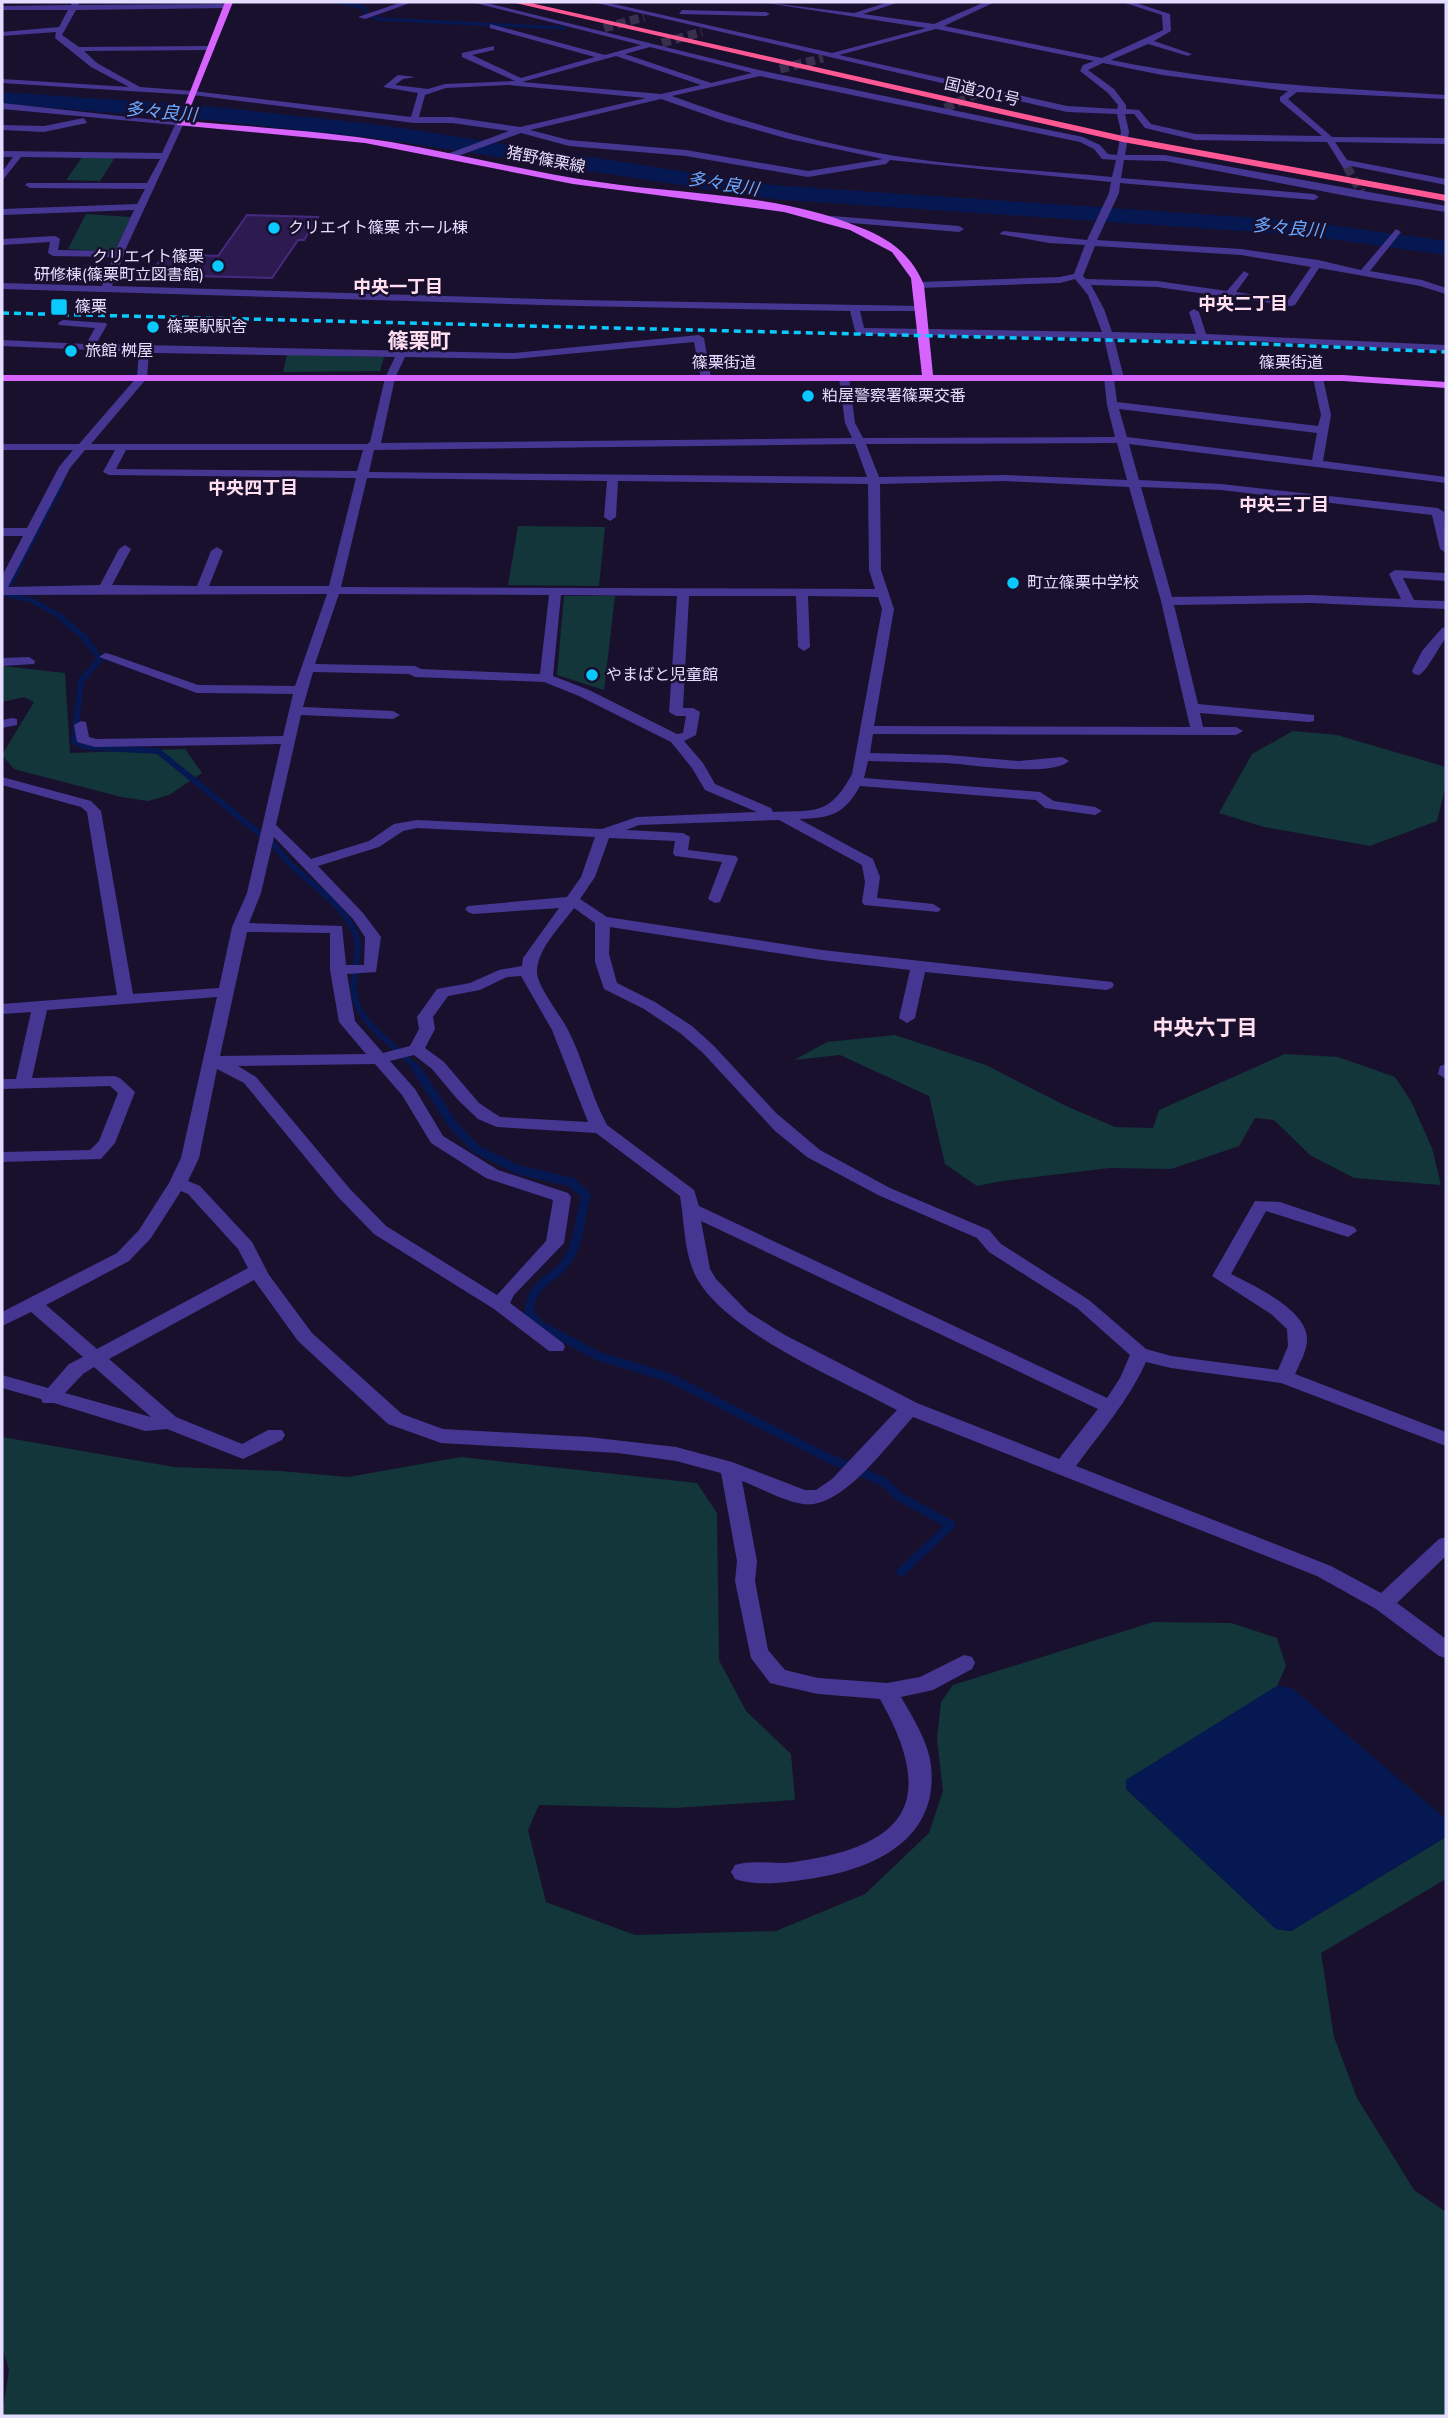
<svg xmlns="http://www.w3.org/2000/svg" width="1448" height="2418" font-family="'Nunito Sans','Noto Sans JP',sans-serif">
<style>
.green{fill:#123639}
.water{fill:#061851}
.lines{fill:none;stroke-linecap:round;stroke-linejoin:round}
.stream-far3{stroke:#061851;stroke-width:3.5}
.stream-far2{stroke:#061851;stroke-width:5}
.stream-far1{stroke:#061851;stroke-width:6}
.stream{stroke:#061851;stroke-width:9}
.river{fill:#061851;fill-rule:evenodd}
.building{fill:#2c1a51;stroke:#452a7f;stroke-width:2}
.minor-tunnel{stroke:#382f4d;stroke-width:9;stroke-dasharray:9 4.5;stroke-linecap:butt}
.minor{fill:#453791;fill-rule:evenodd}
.major{fill:#d864ff;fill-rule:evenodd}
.highway{fill:#ff5894;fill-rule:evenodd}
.rail{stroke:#09c9ff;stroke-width:3.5;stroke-dasharray:7 5;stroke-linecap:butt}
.poi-dot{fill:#09c9ff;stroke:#19102e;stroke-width:2.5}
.labels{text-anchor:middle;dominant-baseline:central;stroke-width:5;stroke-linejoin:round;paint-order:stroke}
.far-street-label{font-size:16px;fill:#e5ddff;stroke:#19102e}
.far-poi-label{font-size:16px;fill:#e5ddff;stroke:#19102e;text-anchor:start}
.far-water-label{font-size:18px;font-style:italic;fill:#6ba9ff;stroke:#19102e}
.far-neighbourhood-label{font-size:18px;font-weight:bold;fill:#ffdff0;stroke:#19102e}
.far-district-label{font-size:21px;font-weight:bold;fill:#ffdff0;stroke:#19102e}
.neighbourhood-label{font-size:21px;font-weight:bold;fill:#ffdff0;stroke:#19102e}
</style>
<rect width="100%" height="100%" fill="#19102e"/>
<g class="green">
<path d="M 83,156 L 116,156 L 100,181 L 66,180 Z"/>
<path d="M 86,214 L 131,217 L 114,252 L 68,249 Z"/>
<path d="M 287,355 L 384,357 L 380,371 L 283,372 Z"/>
<path d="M 518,526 L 605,527 L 599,586 L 508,585 Z"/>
<path d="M 564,596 L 615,596 L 604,690 L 557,675 Z"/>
<path d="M 2,666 L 65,673 L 70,753 L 185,749 L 202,773 L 169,795 L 148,801 L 121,797 L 14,769 L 2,755 L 34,702 L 24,697 L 2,702 Z"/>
<path d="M 1293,731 L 1337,735 L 1446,767 L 1446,784 L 1437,821 L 1370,846 L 1264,827 L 1219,813 L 1252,754 Z"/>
<path d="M 895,1035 L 986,1065 L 1066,1106 L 1115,1127 L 1153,1128 L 1159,1110 L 1285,1054 L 1338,1057 L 1395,1077 L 1411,1101 L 1432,1148 L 1441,1185 L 1354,1178 L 1310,1155 L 1274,1120 L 1255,1118 L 1239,1146 L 1171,1169 L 1110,1168 L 1002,1181 L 977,1186 L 945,1164 L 929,1096 L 840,1055 L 794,1060 L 827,1042 Z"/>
<path d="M 2,1437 L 174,1467 L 280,1471 L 348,1477 L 461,1457 L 697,1483 L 717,1513 L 719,1660 L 746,1711 L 791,1754 L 795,1800 L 675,1808 L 539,1805 L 528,1830 L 546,1902 L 635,1935 L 776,1931 L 865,1894 L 929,1833 L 943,1791 L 937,1739 L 941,1702 L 953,1685 L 1153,1622 L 1231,1623 L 1277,1638 L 1286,1666 L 1277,1686 L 1127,1780 L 1126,1789 L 1276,1929 L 1291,1931 L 1446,1837 L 1446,1879 L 1321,1953 L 1334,2037 L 1357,2098 L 1414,2190 L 1446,2212 L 1446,2416 L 2,2416 L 9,2370 L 2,2346 Z"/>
</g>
<path class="water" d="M 1277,1686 L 1292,1688 L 1446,1819 L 1446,1837 L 1291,1931 L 1276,1929 L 1126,1789 L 1126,1780 Z"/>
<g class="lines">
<path class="stream-far3" d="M 336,2 L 363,7 L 367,14 L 378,19 L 564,28"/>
<path class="stream-far2" d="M 62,617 L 31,600 L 5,594 L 62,483"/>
<path class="stream-far1" d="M 59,616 L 84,637 L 100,659 L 81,681 L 74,741 L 85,747 L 158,751 L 275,846 C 297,878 339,896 355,933 C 363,951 351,973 354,992 C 358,1026 397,1045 418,1070"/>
<path class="stream" d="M 416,1068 L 454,1126 L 476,1149 L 519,1170 L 571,1182 L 586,1195 C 581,1215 579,1240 569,1258 C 554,1283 532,1277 529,1313 L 540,1325 L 598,1356 L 670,1378 L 828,1458 L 884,1482 L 898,1496 L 951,1525 L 901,1572"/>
<path class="river" d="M 2,92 L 206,106 L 381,125 L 772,185 L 1301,221 L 1446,241 L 1446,255 L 1301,235 L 772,199 L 381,139 L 206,120 L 2,104 Z"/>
</g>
<path class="building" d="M 247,215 L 318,217 L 304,240 L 298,240 L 272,278 L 149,275 L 165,254 L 218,256 Z"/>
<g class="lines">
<g class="minor-tunnel">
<path d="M 604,28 L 644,17"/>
<path d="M 662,43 L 702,32"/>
<path d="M 780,69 L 823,58"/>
<path d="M 945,108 L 977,94"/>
<path d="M 1347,167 L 1361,192"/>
</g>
<g class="minor">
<path d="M 72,2 L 80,2 L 78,5 L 230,4 L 227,8 L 76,10 L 62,35 L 79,47 L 210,46 L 214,48 L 210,50 L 84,51 L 97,63 L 140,87 L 193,91 L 411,117 L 418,93 L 383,87 L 398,75 L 416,77 L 403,79 L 395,85 L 428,89 L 445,84 L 515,81 L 462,57 L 462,53 L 494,46 L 494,50 L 472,55 L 521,78 L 595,57 L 490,28 L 490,24 L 605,55 L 641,45 L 471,2 L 483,2 L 763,71 L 1083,137 L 1100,145 L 1108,154 L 1117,155 L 1121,132 L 1117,114 L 1067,112 L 592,2 L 605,2 L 832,53 L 926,28 L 761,2 L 854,13 L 889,2 L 900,2 L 863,14 L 934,24 L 985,2 L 995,2 L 944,26 L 1102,58 L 1163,30 L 1162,15 L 1122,2 L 1133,2 L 1170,14 L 1171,31 L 1154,41 L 1192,54 L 1188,56 L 1148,44 L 1111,60 C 1222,83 1334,88 1446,95 L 1446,99 L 1297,92 L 1288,99 L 1332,137 L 1446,138 L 1446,144 L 1335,142 L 1347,160 L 1446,179 L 1446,185 L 1351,166 L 1344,169 L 1327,142 L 1195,140 L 1145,128 L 1134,114 L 1125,114 L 1129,132 L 1125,155 L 1165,155 L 1446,206 L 1446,212 L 1363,199 L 1165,161 L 1124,160 L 1121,178 L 1314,194 L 1319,197 L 1314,200 L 1120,183 L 1119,193 L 1097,240 L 1241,249 L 1318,260 L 1361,270 L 1396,229 L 1401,232 L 1370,271 L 1422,280 L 1446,288 L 1446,294 L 1420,286 L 1319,268 L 1295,305 L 1291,306 L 1157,287 L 1091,285 L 1104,309 L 1112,332 L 1196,334 L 1189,312 L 1194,309 L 1199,312 L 1206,334 L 1446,345 L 1446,351 L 1253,341 L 1114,339 L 1124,378 L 1119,381 L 1114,379 L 1117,402 L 1318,426 L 1321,415 L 1313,378 L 1318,375 L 1323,378 L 1331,415 L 1323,461 L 1446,477 L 1446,483 L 1129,444 L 1139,480 L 1221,484 L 1438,508 L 1444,512 L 1446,553 L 1440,549 L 1432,515 L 1221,490 L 1141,487 L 1172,597 L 1311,595 L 1401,599 L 1389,574 L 1395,570 L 1446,573 L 1446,581 L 1403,578 L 1414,600 L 1446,601 L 1446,609 L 1311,603 L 1174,605 L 1198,704 L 1314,715 L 1314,721 L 1309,722 L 1200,713 L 1203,727 L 1236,727 L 1243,731 L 1236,735 L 873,734 L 870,753 L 948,755 L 1019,761 L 1062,757 L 1069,761 C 1050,778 972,764 945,763 C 919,762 894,762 868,761 L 864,778 L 1040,792 L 1054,801 L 1095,807 L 1102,811 L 1095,815 L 1045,808 L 1036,800 L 860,786 C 844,815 830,818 799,819 L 873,859 L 880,877 L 877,898 L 933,904 L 941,909 L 938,912 L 864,905 L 862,902 L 865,882 L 862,865 L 779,820 L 639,825 L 626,830 L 683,833 L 690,837 L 688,850 L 736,856 L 738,859 L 720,902 L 715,903 L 708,899 L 722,862 L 675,856 L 673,853 L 675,841 L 609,838 L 595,877 L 580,899 L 607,917 L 822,950 L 1112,982 L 1114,985 L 1112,988 L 1106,990 L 925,972 L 915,1018 L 907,1023 L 899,1018 L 910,970 L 822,960 L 610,927 L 609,954 L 617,983 L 655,1002 L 692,1026 L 714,1046 L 776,1113 L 820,1150 L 890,1188 L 989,1230 L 1001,1244 L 1089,1300 L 1146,1349 L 1171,1356 L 1278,1370 L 1288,1346 L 1287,1329 L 1271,1314 L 1212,1276 L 1255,1201 L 1280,1202 L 1354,1227 L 1357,1231 L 1348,1237 L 1266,1211 L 1231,1274 C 1253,1285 1305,1309 1307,1337 C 1308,1349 1300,1363 1295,1374 L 1446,1432 L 1446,1446 L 1281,1383 L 1171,1368 L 1146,1362 C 1129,1400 1101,1432 1076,1466 L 1331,1566 L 1381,1593 L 1439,1539 L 1446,1537 L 1446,1556 L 1397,1603 L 1446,1639 L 1446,1658 L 1439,1656 L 1376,1609 L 1317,1576 L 913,1417 C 888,1444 842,1510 803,1504 C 782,1501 761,1488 742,1481 L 757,1561 L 755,1581 L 768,1650 L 785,1670 L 818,1678 L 887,1683 L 920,1677 L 964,1655 L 972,1657 L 975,1663 L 972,1669 L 933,1690 L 901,1697 C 913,1718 928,1741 931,1765 C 939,1838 877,1868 815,1878 C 790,1882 759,1887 735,1879 L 731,1872 L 735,1865 C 753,1859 775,1865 794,1862 C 907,1846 938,1802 880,1699 L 818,1694 L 778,1685 L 770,1683 L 751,1658 L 735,1581 L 737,1561 L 721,1473 L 676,1461 L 618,1453 L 441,1443 L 388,1424 L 298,1341 L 254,1280 L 109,1359 L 176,1417 L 242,1444 L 268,1430 L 282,1430 L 285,1435 L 282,1440 L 243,1459 L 167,1429 L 145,1431 L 54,1403 L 43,1403 L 41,1399 L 2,1388 L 2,1375 L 48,1388 L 69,1364 L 83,1357 L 31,1312 L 2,1326 L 2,1312 L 117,1253 L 139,1230 L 169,1183 L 181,1158 L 217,997 L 47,1010 L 32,1078 L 114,1076 L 120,1078 L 135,1092 L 115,1143 L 101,1159 L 2,1162 L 2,1152 L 90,1150 L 99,1141 L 118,1093 L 110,1086 L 2,1089 L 2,1079 L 16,1079 L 31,1012 L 2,1014 L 2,1004 L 117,995 L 87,812 L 81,807 L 2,785 L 2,777 L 91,801 L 101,811 L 133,994 L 219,988 L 232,927 L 247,893 L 281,744 L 95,747 L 77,742 L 74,725 L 81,721 L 86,722 L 89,737 L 96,739 L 283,736 L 293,694 L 197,693 L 99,657 L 105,653 L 110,654 L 198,685 L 295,686 L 327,594 L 2,595 L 2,576 L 23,536 L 2,536 L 2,528 L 27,528 L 59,467 L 73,450 L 2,450 L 2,444 L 79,444 L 137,377 L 139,352 L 2,346 L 2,340 L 86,344 L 95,328 L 59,325 L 58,323 L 63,320 L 106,323 L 107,325 L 96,344 L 514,353 L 699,335 L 704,338 L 711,378 L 706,381 L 701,378 L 694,342 L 514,359 L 405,357 L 395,378 L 381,443 L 852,438 L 845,423 L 839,378 L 844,375 L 849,378 L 855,423 L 863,438 L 1115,437 L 1107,405 L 1104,378 L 1109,375 L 1113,377 L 1104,338 L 860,334 L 855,331 L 850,311 L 578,306 L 2,289 L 2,283 L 102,286 L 113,257 L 53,256 L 48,253 L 50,242 L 2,245 L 2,239 L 55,236 L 60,239 L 58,250 L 115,251 L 134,210 L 2,215 L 2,209 L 137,204 L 145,189 L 30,188 L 25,185 L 27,183 L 147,183 L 160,159 L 21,157 L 2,181 L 2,172 L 13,157 L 2,157 L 2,151 L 162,153 L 175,125 L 2,109 L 2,103 L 184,123 L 127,246 L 112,286 L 578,300 L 922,306 L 927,309 L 926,311 L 860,311 L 864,328 L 1102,332 L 1088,295 L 1075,279 L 1060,283 L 919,288 L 914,285 L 919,282 L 1060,277 L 1074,274 L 1085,245 L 1049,243 L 999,234 L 1004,231 L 1087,240 L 1109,193 L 1111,182 L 890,160 L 886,164 L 808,177 L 686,156 L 569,146 L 521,133 L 450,159 L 446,156 L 447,154 L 509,131 L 452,123 L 414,123 L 193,95 L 2,83 L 2,79 L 129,87 L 91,67 L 55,38 L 56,32 L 2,36 L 2,32 L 59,27 L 68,10 L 2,10 L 2,6 L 71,5 ZM 936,29 L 1094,61 L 1083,65 L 1080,71 L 1108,93 L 1118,105 L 1117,109 L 1067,106 L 839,55 ZM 650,47 L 752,73 L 711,83 L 625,54 ZM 616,56 L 701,85 L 661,94 L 522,82 ZM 1103,63 L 1162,75 L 1288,91 L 1280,97 L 1280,101 L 1322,136 L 1195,134 L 1151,124 L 1139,110 L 1126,109 L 1126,105 L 1114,89 L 1088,70 ZM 760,76 L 1080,142 L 1094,149 L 1102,159 L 1116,160 L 1112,177 C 1035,170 955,167 878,153 C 808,140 740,121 672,96 ZM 508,85 L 646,98 L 520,127 L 452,117 L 419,117 L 425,95 L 446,88 ZM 661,99 L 724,121 L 789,139 L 883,159 L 808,171 L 686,150 L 569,140 L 530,130 ZM 1095,246 L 1241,255 L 1311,267 L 1288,300 L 1236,292 L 1249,274 L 1244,271 L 1227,291 L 1157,281 L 1086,279 L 1083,276 ZM 149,353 L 157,353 L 395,357 L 385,378 L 370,442 L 367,444 L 91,444 L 147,378 ZM 1119,409 L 1317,433 L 1312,460 L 1127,437 ZM 1117,443 L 1127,480 L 1004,475 L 879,477 L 866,444 ZM 855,444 L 867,477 L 369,472 L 374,450 ZM 85,450 L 115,450 L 103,472 L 109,475 L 356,478 L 329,586 L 209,586 L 223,551 L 217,547 L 211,551 L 197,586 L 112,585 L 131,549 L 125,545 L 119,549 L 100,585 L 8,587 L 70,468 ZM 126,450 L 363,450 L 357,471 L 116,469 ZM 367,478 L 607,481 L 604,517 L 610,521 L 616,517 L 618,481 L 868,484 L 869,570 L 875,589 L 341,587 ZM 1004,481 L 1129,487 L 1161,601 L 1190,727 L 874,726 L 894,609 L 881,570 L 880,484 ZM 339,594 L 549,595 L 540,674 L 421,669 L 415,666 L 315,664 ZM 561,595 L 677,596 L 669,712 L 676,716 L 686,716 L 683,733 L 677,734 L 589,690 L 553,676 ZM 689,596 L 796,596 L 798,647 L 804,651 L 810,647 L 808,596 L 878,597 L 882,609 L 852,774 C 829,816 816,810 773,812 L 771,808 L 715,784 L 703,763 L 684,741 L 696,735 L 700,712 L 693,708 L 683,708 ZM 313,672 L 409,674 L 415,677 L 544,682 L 579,696 L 671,742 L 692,768 L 705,790 L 757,812 L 637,817 L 602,829 L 417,820 L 394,824 L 369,841 L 311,859 L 276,825 L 301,715 L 393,719 L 400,715 L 393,711 L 303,707 ZM 417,828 L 595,837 L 581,877 L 567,897 L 468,906 L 465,909 L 468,912 L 473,914 L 559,908 L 523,958 L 522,966 L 499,970 L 470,983 L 437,989 L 417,1017 L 419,1029 L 410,1046 L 383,1053 L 355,1021 L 347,974 L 376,972 L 381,937 L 363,913 L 318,866 L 379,847 L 403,831 ZM 274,837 L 353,919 L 365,937 L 364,965 L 346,965 L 342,926 L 249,923 L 261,893 ZM 574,908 L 595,923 L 595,962 L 604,989 L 644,1009 L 680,1033 L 702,1052 L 775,1131 L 807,1157 L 878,1195 L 977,1238 L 989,1252 L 1077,1308 L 1130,1355 L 1120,1378 L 1107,1398 L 699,1206 L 694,1190 L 607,1125 C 591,1096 584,1061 568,1030 C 561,1016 538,987 537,973 C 536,950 561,926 574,908 ZM 247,932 L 330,933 L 330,970 L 339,1022 L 366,1054 L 220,1056 ZM 521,976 L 552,1030 L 588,1122 L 500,1117 L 479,1103 L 444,1062 L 425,1048 L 435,1029 L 433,1017 L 448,996 L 480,990 L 507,977 ZM 414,1055 L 432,1069 L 458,1100 L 478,1119 L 497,1127 L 596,1133 L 680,1196 C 684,1219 684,1248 693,1270 C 716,1329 842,1380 897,1410 L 832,1479 L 816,1490 L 805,1490 L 732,1462 L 676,1447 L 588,1437 L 443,1429 L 402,1414 L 312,1333 L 269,1275 L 252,1242 L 200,1186 L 188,1181 L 199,1158 L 217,1069 L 244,1083 L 338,1197 L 374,1234 L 494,1309 L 549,1351 L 563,1351 L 565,1347 L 563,1343 L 510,1303 L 514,1295 L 564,1243 L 571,1197 L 568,1193 L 498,1170 L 443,1136 L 415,1089 L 390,1061 ZM 375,1064 L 402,1095 L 431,1143 L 486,1178 L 553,1200 L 546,1241 L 497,1295 L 386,1226 L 350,1189 L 256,1077 L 238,1066 ZM 181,1191 L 188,1194 L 238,1249 L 248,1268 L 97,1349 L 46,1305 L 129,1261 L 151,1238 ZM 701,1221 L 1098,1409 L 1059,1459 L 917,1403 L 783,1334 L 748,1312 L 716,1279 L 710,1269 ZM 94,1367 L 151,1417 L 65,1393 L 83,1374 Z"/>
<path d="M 402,2 L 413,2 L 365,19 L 358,17 Z"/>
<path d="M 682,10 L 766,12 L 770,14 L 766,16 L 679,14 Z"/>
<path d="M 84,118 L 87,123 L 44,132 L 2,130 L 2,125 L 44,126 Z"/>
<path d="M 819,215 L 959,226 L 964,229 L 959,232 L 816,220 L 814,218 Z"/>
<path d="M 1446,627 L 1446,638 C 1438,648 1427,671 1419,675 L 1414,674 L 1412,671 L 1422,651 L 1442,628 Z"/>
<path d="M 29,657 L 35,661 L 34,664 L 2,666 L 2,658 Z"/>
<path d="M 12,718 L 17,719 L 17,725 L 2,728 L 2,720 Z"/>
<path d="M 1446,1064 L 1446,1079 L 1438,1074 L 1440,1066 Z"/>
</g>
<path class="major" d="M 225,2 L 233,2 L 185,121 C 254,127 323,131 391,142 C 460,154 529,172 599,182 C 684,195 779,193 859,227 C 890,239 911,254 924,285 L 933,375 L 1343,375 L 1446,382 L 1446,388 L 1343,381 L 2,381 L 2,375 L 922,375 L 911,278 L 892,252 L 850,230 L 784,212 L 573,184 L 365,143 L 177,125 Z"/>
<path class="highway" d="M 511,2 L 526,2 L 1123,136 L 1446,195 L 1446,201 L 1123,142 Z"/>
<path class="rail" d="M 2,313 L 1265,344 L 1446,352"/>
</g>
<g class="poi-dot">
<circle cx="274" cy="228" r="7"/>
<circle cx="218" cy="266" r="7"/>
<rect x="50" y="298" width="18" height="18" rx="3.5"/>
<circle cx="153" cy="327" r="7"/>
<circle cx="71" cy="351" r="7"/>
<circle cx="808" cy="396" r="7"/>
<circle cx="1013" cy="583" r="7"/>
<circle cx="592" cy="675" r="7"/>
</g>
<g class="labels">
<g class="far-street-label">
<text transform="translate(982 92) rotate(13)">国道201号</text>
<text transform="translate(546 160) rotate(11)">猪野篠栗線</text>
<text x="724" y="363">篠栗街道</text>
<text x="1291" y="363">篠栗街道</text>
</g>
<g class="far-poi-label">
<text x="288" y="228">クリエイト篠栗 ホール棟</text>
<text x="204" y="257" text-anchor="end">クリエイト篠栗<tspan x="204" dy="18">研修棟(篠栗町立図書館)</tspan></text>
<text x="75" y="307">篠栗</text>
<text x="167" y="327">篠栗駅駅舎</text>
<text x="85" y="351">旅館 桝屋</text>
<text x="822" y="396">粕屋警察署篠栗交番</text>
<text x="1027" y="583">町立篠栗中学校</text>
<text x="606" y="675">やまばと児童館</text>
</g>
<g class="far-water-label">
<text transform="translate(161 112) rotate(5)">多々良川</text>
<text transform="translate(723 184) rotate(9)">多々良川</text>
<text transform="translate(1288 228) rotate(5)">多々良川</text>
</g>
<g class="far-neighbourhood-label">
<text x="398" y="287">中央一丁目</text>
<text x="1243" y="304">中央二丁目</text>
<text x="253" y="488">中央四丁目</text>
<text x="1284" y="505">中央三丁目</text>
</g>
<g class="far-district-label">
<text x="419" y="341">篠栗町</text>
</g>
<g class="neighbourhood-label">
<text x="1205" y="1028">中央六丁目</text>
</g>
</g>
<rect width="1448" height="2418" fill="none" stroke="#e5ddff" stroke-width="7"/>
</svg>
